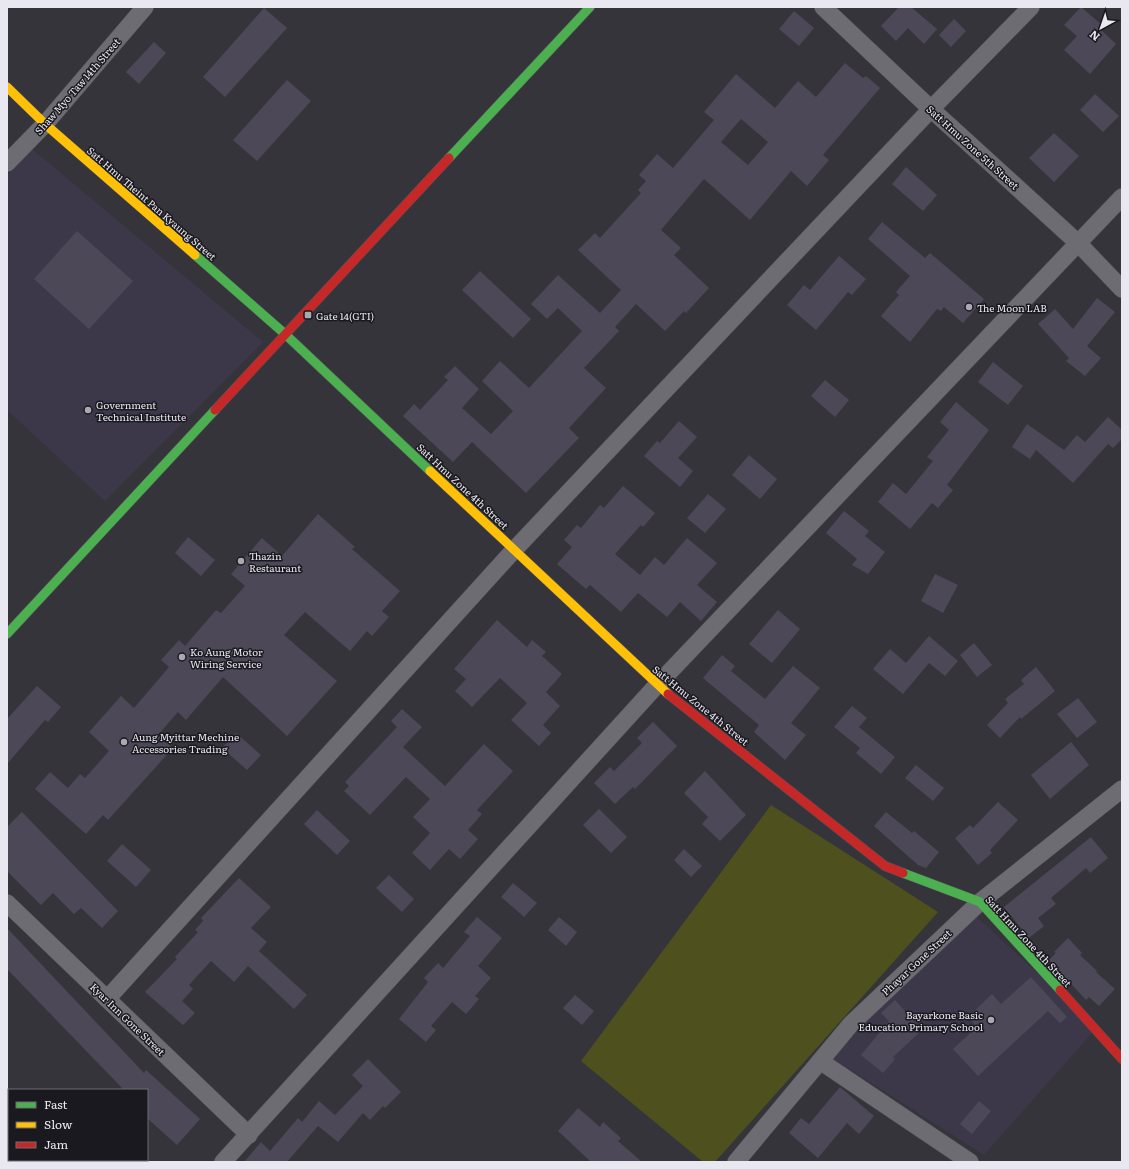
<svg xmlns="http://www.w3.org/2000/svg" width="1129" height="1169" font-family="Literata,serif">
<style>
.built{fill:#3c384a}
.green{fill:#4e501d}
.building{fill:#4c4857;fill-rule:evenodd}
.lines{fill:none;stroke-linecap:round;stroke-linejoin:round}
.street-casing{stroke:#525157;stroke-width:18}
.fast-casing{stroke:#525157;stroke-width:10}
.slow-casing{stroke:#525157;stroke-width:10}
.jam-casing{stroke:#525157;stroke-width:10}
.street{stroke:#6d6c72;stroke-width:17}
.fast{stroke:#4caf50;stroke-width:9}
.slow{stroke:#ffc107;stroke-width:9}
.jam{stroke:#c62828;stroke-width:9}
.poi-dot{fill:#aaa9b1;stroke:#1a191f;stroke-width:1.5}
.labels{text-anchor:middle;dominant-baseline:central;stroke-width:3;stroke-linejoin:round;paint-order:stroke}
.street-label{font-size:10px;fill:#e9e8f1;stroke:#1a191f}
.poi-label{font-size:10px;fill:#e9e8f1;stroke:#1a191f;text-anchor:start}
</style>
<rect width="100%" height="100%" fill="#35343a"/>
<g class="built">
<path d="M 31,148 L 263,342 L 105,501 L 7,410 L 7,175 Z"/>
<path d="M 977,917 L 1063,997 L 1092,1033 L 984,1155 L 832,1058 L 910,976 Z"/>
</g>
<path class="green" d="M 771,805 L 938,912 L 715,1162 L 703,1162 L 581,1061 Z"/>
<g class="building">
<path d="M 899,7 L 911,7 L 937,29 L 924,44 L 908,28 L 896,41 L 881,26 Z"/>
<path d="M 1081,7 L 1102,25 L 1099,28 L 1116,44 L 1090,74 L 1064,50 L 1077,36 L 1064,25 Z"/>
<path d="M 264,8 L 287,28 L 225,97 L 203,77 Z"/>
<path d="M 794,11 L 814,28 L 799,46 L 779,29 Z"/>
<path d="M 954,19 L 966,31 L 951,47 L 939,35 Z"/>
<path d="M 154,42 L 166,53 L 139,84 L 126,72 Z"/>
<path d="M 845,63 L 863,78 L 866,76 L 880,88 L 823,155 L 829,160 L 807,186 L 791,171 L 750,220 L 704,179 L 661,230 L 681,248 L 674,255 L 709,288 L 686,313 L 684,311 L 665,331 L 636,304 L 615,327 L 619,331 L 584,368 L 606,388 L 569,428 L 579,438 L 526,493 L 472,442 L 453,462 L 403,416 L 414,404 L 420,410 L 448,380 L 444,377 L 455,366 L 479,389 L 462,408 L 491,434 L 513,411 L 482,381 L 500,361 L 529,388 L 582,331 L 558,308 L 547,319 L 531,304 L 558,275 L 600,313 L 621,290 L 578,250 L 595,233 L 600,238 L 641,193 L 638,190 L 646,181 L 639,175 L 657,154 L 673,168 L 714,120 L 704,112 L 736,74 L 775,108 L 798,81 L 816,97 ZM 741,119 L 768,142 L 748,165 L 721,142 Z"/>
<path d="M 287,80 L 311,101 L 257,161 L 233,140 Z"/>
<path d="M 1095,94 L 1119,116 L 1103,132 L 1080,110 Z"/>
<path d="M 1054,133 L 1079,156 L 1054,182 L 1029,158 Z"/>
<path d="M 906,167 L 937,195 L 923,211 L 892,184 Z"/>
<path d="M 882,222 L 925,258 L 930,253 L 984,299 L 963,323 L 944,307 L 941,311 L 937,309 L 910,342 L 881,316 L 899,295 L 896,292 L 910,276 L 868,239 Z"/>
<path d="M 77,231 L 133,281 L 89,329 L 34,279 Z"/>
<path d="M 839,256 L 866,279 L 852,295 L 848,292 L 816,330 L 787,305 L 804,285 L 810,290 Z"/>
<path d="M 480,271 L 531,319 L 513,338 L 462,290 Z"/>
<path d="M 1097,298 L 1115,312 L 1087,346 L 1101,358 L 1085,376 L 1066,361 L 1069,358 L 1038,324 L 1055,309 L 1073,329 Z"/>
<path d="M 993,362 L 1023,386 L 1008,405 L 978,382 Z"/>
<path d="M 825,380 L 849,400 L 835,417 L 811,396 Z"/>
<path d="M 956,402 L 989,430 L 947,485 L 953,490 L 938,508 L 932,503 L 910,529 L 878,502 L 893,483 L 906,494 L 933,461 L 927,457 L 949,430 L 940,422 Z"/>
<path d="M 1108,417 L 1122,430 L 1122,439 L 1113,448 L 1108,444 L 1073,483 L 1036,450 L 1030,459 L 1012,447 L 1027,424 L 1064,450 L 1077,435 L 1085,442 Z"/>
<path d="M 679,421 L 697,437 L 678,458 L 693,471 L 680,487 L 644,456 L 657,441 L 660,443 Z"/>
<path d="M 749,455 L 777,479 L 760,499 L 732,475 Z"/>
<path d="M 623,486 L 655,513 L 643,527 L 641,525 L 615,554 L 640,575 L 655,557 L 664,565 L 687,538 L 717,563 L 697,585 L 717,602 L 701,621 L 680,602 L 667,617 L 638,593 L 621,612 L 590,585 L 586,589 L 557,564 L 572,547 L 564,540 L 577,525 L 581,528 L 600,505 L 604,508 Z"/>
<path d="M 708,494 L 726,509 L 705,533 L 687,518 Z"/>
<path d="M 844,511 L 869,531 L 865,536 L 885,552 L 868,574 L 852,565 L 857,559 L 826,533 Z"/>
<path d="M 318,514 L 355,547 L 352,549 L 400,591 L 382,611 L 389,617 L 372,636 L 367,631 L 350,651 L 305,612 L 284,635 L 337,681 L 287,736 L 223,677 L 186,720 L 178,712 L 158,735 L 173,748 L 108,820 L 103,815 L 86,834 L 35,789 L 50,772 L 68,788 L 80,774 L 85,778 L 109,751 L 89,732 L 121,696 L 134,708 L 169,667 L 161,660 L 179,640 L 185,646 L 216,610 L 221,613 L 245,586 L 231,574 L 262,538 L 282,556 Z"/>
<path d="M 188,537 L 215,560 L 201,576 L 175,553 Z"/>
<path d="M 935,574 L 958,585 L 943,613 L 921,601 Z"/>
<path d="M 778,610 L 800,629 L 772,663 L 749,644 Z"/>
<path d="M 497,620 L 527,647 L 532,640 L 546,652 L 542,656 L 562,674 L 546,692 L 560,706 L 543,725 L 551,733 L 539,746 L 511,720 L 527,703 L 500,678 L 472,707 L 455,691 L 466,679 L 454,669 Z"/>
<path d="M 929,636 L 958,661 L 945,676 L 929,663 L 903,694 L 873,669 L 890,649 L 906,663 Z"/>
<path d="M 974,643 L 992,665 L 977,677 L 960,655 Z"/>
<path d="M 722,655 L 735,666 L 731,671 L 765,699 L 793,666 L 820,688 L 791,723 L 806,735 L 785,760 L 754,732 L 759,725 L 703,678 Z"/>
<path d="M 1036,667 L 1055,691 L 1021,719 L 1020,717 L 1000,738 L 987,725 L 1008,703 L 1005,699 L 1024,684 L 1021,680 Z"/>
<path d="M 37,686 L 61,707 L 48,722 L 45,720 L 7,764 L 7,719 Z"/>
<path d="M 1078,698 L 1097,722 L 1077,738 L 1057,714 Z"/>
<path d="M 852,706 L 867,718 L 859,727 L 895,757 L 881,774 L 856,753 L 860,748 L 834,727 Z"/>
<path d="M 402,709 L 422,727 L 403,747 L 445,786 L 484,744 L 513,771 L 477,810 L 482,814 L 468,830 L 478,839 L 460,859 L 449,849 L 430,870 L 412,853 L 430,833 L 413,817 L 430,799 L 406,777 L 370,815 L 344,791 L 349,786 L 345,782 L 397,727 L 391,721 Z"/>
<path d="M 653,722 L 677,746 L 635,789 L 633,787 L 615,804 L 594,783 L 610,767 L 614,771 L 642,743 L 637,738 Z"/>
<path d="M 236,733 L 261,755 L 247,770 L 222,748 Z"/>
<path d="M 1071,742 L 1089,765 L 1050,799 L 1031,775 Z"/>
<path d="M 916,765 L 944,788 L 933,801 L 905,778 Z"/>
<path d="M 705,771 L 746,815 L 720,841 L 702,824 L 708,817 L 684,793 Z"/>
<path d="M 998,802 L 1018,820 L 990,850 L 992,853 L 978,865 L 955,838 L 970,825 L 973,828 Z"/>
<path d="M 599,809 L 627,837 L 611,853 L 583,825 Z"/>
<path d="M 317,810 L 350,841 L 337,855 L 304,824 Z"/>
<path d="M 22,812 L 118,911 L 102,928 L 81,908 L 74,914 L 53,893 L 41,905 L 7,871 L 7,827 Z"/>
<path d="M 886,812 L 912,833 L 914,831 L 939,852 L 926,868 L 918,865 L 874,826 Z"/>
<path d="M 1091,837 L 1108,858 L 1090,873 L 1086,868 L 1051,898 L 1056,904 L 1038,918 L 1044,926 L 1029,938 L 1004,907 Z"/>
<path d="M 122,844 L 151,870 L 136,887 L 107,861 Z"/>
<path d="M 684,849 L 702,866 L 691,877 L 674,860 Z"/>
<path d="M 389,875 L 414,899 L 402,912 L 376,888 Z"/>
<path d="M 239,878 L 271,907 L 251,928 L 267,942 L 259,951 L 307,995 L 294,1009 L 248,966 L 234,982 L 211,961 L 189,985 L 193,989 L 182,1001 L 195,1013 L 183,1025 L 145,992 L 177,959 L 175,957 L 198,932 L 195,930 L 203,921 L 201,918 Z"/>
<path d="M 513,883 L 537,903 L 524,917 L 501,897 Z"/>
<path d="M 477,917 L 502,938 L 478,966 L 491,978 L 475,996 L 479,999 L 466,1014 L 452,1002 L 431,1026 L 436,1030 L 426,1042 L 399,1019 L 428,982 L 424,978 L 438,963 L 443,968 L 470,936 L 464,932 Z"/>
<path d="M 559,917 L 577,932 L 566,946 L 548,930 Z"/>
<path d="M 7,928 L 144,1073 L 146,1070 L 200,1119 L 177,1145 L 147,1118 L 147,1090 L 124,1090 L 7,969 Z"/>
<path d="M 1068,938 L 1082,953 L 1080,955 L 1097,971 L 1096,972 L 1115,989 L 1099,1006 L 1089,997 L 1086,1000 L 1049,960 L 1056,953 L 1054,952 Z"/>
<path d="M 1031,977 L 1067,1017 L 1060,1023 L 1048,1011 L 978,1076 L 953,1049 L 977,1027 L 968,1017 L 992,994 L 1001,1004 Z"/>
<path d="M 575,995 L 594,1011 L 582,1025 L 563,1008 Z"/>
<path d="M 895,1000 L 922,1030 L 893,1057 L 895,1059 L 883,1073 L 861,1055 L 889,1021 L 881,1013 Z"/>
<path d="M 368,1059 L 401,1092 L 385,1108 L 383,1106 L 370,1120 L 363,1113 L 338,1142 L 318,1126 L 287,1162 L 244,1162 L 261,1142 L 270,1151 L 298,1118 L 302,1122 L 319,1101 L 335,1115 L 363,1086 L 352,1075 Z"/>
<path d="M 840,1087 L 874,1116 L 859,1134 L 847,1123 L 818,1158 L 789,1133 L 801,1118 L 809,1124 Z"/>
<path d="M 979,1101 L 991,1111 L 972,1134 L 960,1124 Z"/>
<path d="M 578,1108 L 600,1127 L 603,1122 L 621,1138 L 618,1141 L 642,1162 L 591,1162 L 558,1131 Z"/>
</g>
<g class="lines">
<defs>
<g id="street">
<path d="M 823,7 L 931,109 L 1078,243 L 1122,289"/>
<path d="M 7,163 L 45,124 L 145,7"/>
<path d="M 7,903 L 249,1135"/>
<path d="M 107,999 L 514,550 L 931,109 L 1031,7"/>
<path d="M 820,1061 L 970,1162"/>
<path d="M 223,1162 L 657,685 L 1122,197"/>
<path d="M 736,1162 L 851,1024 L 980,902 L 1122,789"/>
</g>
<g id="fast">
<path d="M 449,158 L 590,7"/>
<path d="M 195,255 L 285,334 L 430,471"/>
<path d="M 7,634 L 215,410"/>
<path d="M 903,873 L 980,902 L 1060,990"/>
</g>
<g id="slow">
<path d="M 7,87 L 45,124 L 195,255"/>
<path d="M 430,471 L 668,694"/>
</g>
<g id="jam">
<path d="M 215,410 L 449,158"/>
<path d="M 668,694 L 885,866 L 903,873"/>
<path d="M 1060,990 L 1122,1059"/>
</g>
</defs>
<use href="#street" class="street-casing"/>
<use href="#fast" class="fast-casing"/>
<use href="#slow" class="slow-casing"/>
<use href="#jam" class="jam-casing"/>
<use href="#street" class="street"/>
<use href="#fast" class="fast"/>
<use href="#slow" class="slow"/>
<use href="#jam" class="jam"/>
</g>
<g class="poi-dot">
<circle cx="969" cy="307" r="4"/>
<rect x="304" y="311" width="8" height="8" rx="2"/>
<circle cx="88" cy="410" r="4"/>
<circle cx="241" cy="561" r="4"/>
<circle cx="182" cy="657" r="4"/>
<circle cx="124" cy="742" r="4"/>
<circle cx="991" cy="1020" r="4"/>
</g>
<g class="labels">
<g class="street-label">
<text transform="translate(77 86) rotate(-49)">Shaw Myo Taw 14th Street</text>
<text transform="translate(973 147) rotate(42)">Satt Hmu Zone 5th Street</text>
<text transform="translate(152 203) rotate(41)">Satt Hmu Theint Pan Kyaung Street</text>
<text transform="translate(463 486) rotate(43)">Satt Hmu Zone 4th Street</text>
<text transform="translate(701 705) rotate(39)">Satt Hmu Zone 4th Street</text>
<text transform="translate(1029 941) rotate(47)">Satt Hmu Zone 4th Street</text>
<text transform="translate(916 962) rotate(-43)">Phayar Gone Street</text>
<text transform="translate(128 1019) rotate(44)">Kyar Inn Gone Street</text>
</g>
<g class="poi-label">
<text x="977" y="307">The Moon LAB</text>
<text x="316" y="315">Gate 14(GTI)</text>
<text x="96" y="404">Government<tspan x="96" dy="12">Technical Institute</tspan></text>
<text x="249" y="555">Thazin<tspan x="249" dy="12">Restaurant</tspan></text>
<text x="190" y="651">Ko Aung Motor<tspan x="190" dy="12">Wiring Service</tspan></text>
<text x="132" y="736">Aung Myittar Mechine<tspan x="132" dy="12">Accessories Trading</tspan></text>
<text x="983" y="1014" text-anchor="end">Bayarkone Basic<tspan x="983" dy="12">Education Primary School</tspan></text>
</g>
</g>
<rect width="1129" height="1169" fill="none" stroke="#e9e8f1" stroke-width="16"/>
<rect x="8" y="1089" width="140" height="72" fill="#1a191f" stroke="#6d6c73"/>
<rect x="16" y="1102" width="20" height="6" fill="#4caf50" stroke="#6d6c73"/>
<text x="44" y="1109" font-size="12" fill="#e9e8f1">Fast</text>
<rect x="16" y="1122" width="20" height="6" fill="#ffc107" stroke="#6d6c73"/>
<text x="44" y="1129" font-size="12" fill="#e9e8f1">Slow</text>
<rect x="16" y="1142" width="20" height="6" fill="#c62828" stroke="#6d6c73"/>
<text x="44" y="1149" font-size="12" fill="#e9e8f1">Jam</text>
<g transform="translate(1101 28) rotate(220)" stroke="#1a191f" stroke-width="3" paint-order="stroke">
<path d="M0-3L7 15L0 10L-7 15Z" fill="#e9e8f1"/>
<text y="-6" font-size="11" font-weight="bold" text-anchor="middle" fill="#e9e8f1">N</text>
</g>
</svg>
